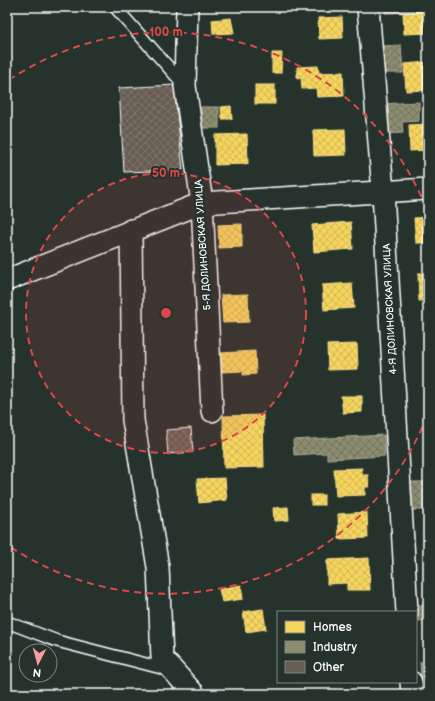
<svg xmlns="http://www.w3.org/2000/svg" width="435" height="701" font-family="'Balsamiq Sans',sans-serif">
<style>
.homes{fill:url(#homes-cross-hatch);stroke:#f9e28d}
.industry{fill:url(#industry-cross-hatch);stroke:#aeae9a}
.building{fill:url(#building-cross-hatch);stroke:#fff}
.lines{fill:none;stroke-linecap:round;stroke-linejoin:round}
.lane-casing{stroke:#fff;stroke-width:14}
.street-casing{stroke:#fff;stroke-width:24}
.lane{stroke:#26332d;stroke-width:11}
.street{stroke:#26332d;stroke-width:21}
.ring{fill:none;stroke:#dc4848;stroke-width:2;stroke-dasharray:7 5}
.labels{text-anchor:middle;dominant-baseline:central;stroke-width:4;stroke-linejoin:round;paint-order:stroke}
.street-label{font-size:10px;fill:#fff;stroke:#26332d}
.centre{fill:#dc4848;stroke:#26332d;stroke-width:2}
.ring-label{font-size:12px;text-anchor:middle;font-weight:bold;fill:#dc4848;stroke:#26332d;stroke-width:4;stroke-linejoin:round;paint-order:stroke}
</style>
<defs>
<pattern id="homes-cross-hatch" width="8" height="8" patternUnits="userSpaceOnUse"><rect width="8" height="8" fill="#f6d55c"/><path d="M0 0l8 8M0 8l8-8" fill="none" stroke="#ccb358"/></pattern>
<pattern id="industry-cross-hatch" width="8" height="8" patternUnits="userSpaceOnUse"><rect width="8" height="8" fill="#8c8c6e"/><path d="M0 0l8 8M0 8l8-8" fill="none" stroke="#727260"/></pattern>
<pattern id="building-cross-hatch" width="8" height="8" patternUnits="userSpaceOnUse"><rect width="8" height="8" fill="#685d53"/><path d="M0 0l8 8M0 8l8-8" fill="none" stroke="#7f756d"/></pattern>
</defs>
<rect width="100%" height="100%" fill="#26332d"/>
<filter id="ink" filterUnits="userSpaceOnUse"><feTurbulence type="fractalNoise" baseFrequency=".025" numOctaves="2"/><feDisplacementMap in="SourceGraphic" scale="8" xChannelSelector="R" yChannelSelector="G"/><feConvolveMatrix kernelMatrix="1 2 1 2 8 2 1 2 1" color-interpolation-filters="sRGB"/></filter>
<g filter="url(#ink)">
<g class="homes">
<path d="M 428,11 L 428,33 L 404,34 L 403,12 Z"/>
<path d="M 342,17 L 343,38 L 319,39 L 318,18 Z"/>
<path d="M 231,18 L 234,33 L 213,34 L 212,20 Z"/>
<path d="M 272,53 L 282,53 L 281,73 L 272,73 Z"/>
<path d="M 428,62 L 428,90 L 406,91 L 404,64 Z"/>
<path d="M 318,66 L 319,73 L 343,72 L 344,96 L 317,97 L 316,88 L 302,89 L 301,78 L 297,79 L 297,67 Z"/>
<rect x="255" y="85" width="20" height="19"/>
<path d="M 231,106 L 232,119 L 222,119 L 221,107 Z"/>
<path d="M 428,124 L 428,150 L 410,151 L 409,125 Z"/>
<path d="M 345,129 L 346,155 L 314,156 L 313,130 Z"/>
<path d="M 247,134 L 248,164 L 215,165 L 215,135 Z"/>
<path d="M 428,217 L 428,243 L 416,243 L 414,218 Z"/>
<path d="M 351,222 L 353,249 L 314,252 L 312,225 Z"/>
<path d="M 242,224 L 242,247 L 219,248 L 218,225 Z"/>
<path d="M 418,273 L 428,273 L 428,301 L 419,301 Z"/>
<path d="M 352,283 L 354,308 L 324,310 L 322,285 Z"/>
<path d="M 248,294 L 249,322 L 223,323 L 221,295 Z"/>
<path d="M 423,342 L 428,342 L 428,366 L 425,366 Z"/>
<path d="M 357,344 L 358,369 L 328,370 L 327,345 Z"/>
<path d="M 255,351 L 256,374 L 243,375 L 243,371 L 222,372 L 221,353 Z"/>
<rect x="426" y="395" width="2" height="21"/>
<path d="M 341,396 L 362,396 L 362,412 L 343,413 Z"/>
<path d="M 263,415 L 264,467 L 224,468 L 223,416 Z"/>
<path d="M 362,468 L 362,475 L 368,475 L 369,487 L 365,487 L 365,495 L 336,496 L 334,469 Z"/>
<path d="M 225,478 L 227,500 L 199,503 L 197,479 Z"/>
<rect x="311" y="495" width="13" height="10"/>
<path d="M 288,507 L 289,520 L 274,521 L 273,508 Z"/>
<path d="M 367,512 L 368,538 L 339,539 L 338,514 Z"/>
<path d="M 369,558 L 370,590 L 347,590 L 347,583 L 327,584 L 327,560 Z"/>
<path d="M 241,585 L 243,599 L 222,602 L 219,589 Z"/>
<path d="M 263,609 L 266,629 L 246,632 L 243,612 Z"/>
</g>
<g class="industry">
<path d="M 385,7 L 413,7 L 413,12 L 385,13 Z"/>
<path d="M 401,45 L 403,73 L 385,73 L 383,46 Z"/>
<path d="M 419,102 L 419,121 L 402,122 L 403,133 L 383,134 L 382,104 Z"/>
<rect x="201" y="107" width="18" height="21"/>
<path d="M 384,435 L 385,456 L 327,459 L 327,453 L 294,455 L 293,440 Z"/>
<path d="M 410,482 L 427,482 L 427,492 L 428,492 L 428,513 L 425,513 L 425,510 L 412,510 Z"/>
<path d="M 417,605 L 428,605 L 428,620 L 418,621 Z"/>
<path d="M 420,662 L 428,662 L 428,679 L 421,679 Z"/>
</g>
<g class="building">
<path d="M 174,85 L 183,170 L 124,172 L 119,88 Z"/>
<path d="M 191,428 L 193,452 L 168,454 L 166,430 Z"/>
</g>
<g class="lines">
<defs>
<g id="lane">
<path d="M 115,7 L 185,86"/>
<path d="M 7,622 L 57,641 L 169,670"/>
</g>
<g id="street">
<path d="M 187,7 L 185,86 L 202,203 L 212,411"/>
<path d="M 368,7 L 383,192 L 407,612"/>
<path d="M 131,230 L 133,420 L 158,567 L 162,658 L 194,694"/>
<path d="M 7,280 L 202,203 L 428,189"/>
<path d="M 411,682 L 412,694"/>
</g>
</defs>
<use href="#lane" class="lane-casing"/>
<use href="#street" class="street-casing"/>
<use href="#lane" class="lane"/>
<use href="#street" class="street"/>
</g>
</g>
<circle cx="166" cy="313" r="140" fill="#dc4848" fill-opacity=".12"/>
<g class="ring">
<circle cx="166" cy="313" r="140"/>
<path d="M427 416A281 281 0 0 1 9 546M9 80A281 281 0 0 1 427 210"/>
</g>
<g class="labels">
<g class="street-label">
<text transform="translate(203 245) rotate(-94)">5-Я ДОЛИНОВСКАЯ УЛИЦА</text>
<text transform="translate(390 309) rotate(-93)">4-Я ДОЛИНОВСКАЯ УЛИЦА</text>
</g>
</g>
<circle cx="166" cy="313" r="6" class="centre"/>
<g class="ring-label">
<text x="166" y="36">100 m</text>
<text x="166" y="177">50 m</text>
</g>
<rect width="435" height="701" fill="none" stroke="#26332d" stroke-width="24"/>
<rect x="12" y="12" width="411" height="677" fill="none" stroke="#fff" stroke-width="1.5" filter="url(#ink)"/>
<rect x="277" y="611" width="140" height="72" fill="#26332d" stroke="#7d8581"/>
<rect x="285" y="621" width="20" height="12" fill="#f6d55c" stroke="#7d8581"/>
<text x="313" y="631" font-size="12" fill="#ffffff">Homes</text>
<rect x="285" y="641" width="20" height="12" fill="#8c8c6e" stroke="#7d8581"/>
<text x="313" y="651" font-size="12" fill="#ffffff">Industry</text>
<rect x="285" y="661" width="20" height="12" fill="#685d53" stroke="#7d8581"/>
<text x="313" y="671" font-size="12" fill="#ffffff">Other</text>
<g transform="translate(38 663) rotate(186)"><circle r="19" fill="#26332d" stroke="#7d8581"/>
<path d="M0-3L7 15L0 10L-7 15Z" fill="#ff9aa2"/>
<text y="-6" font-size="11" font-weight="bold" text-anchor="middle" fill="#ffffff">N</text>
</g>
</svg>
